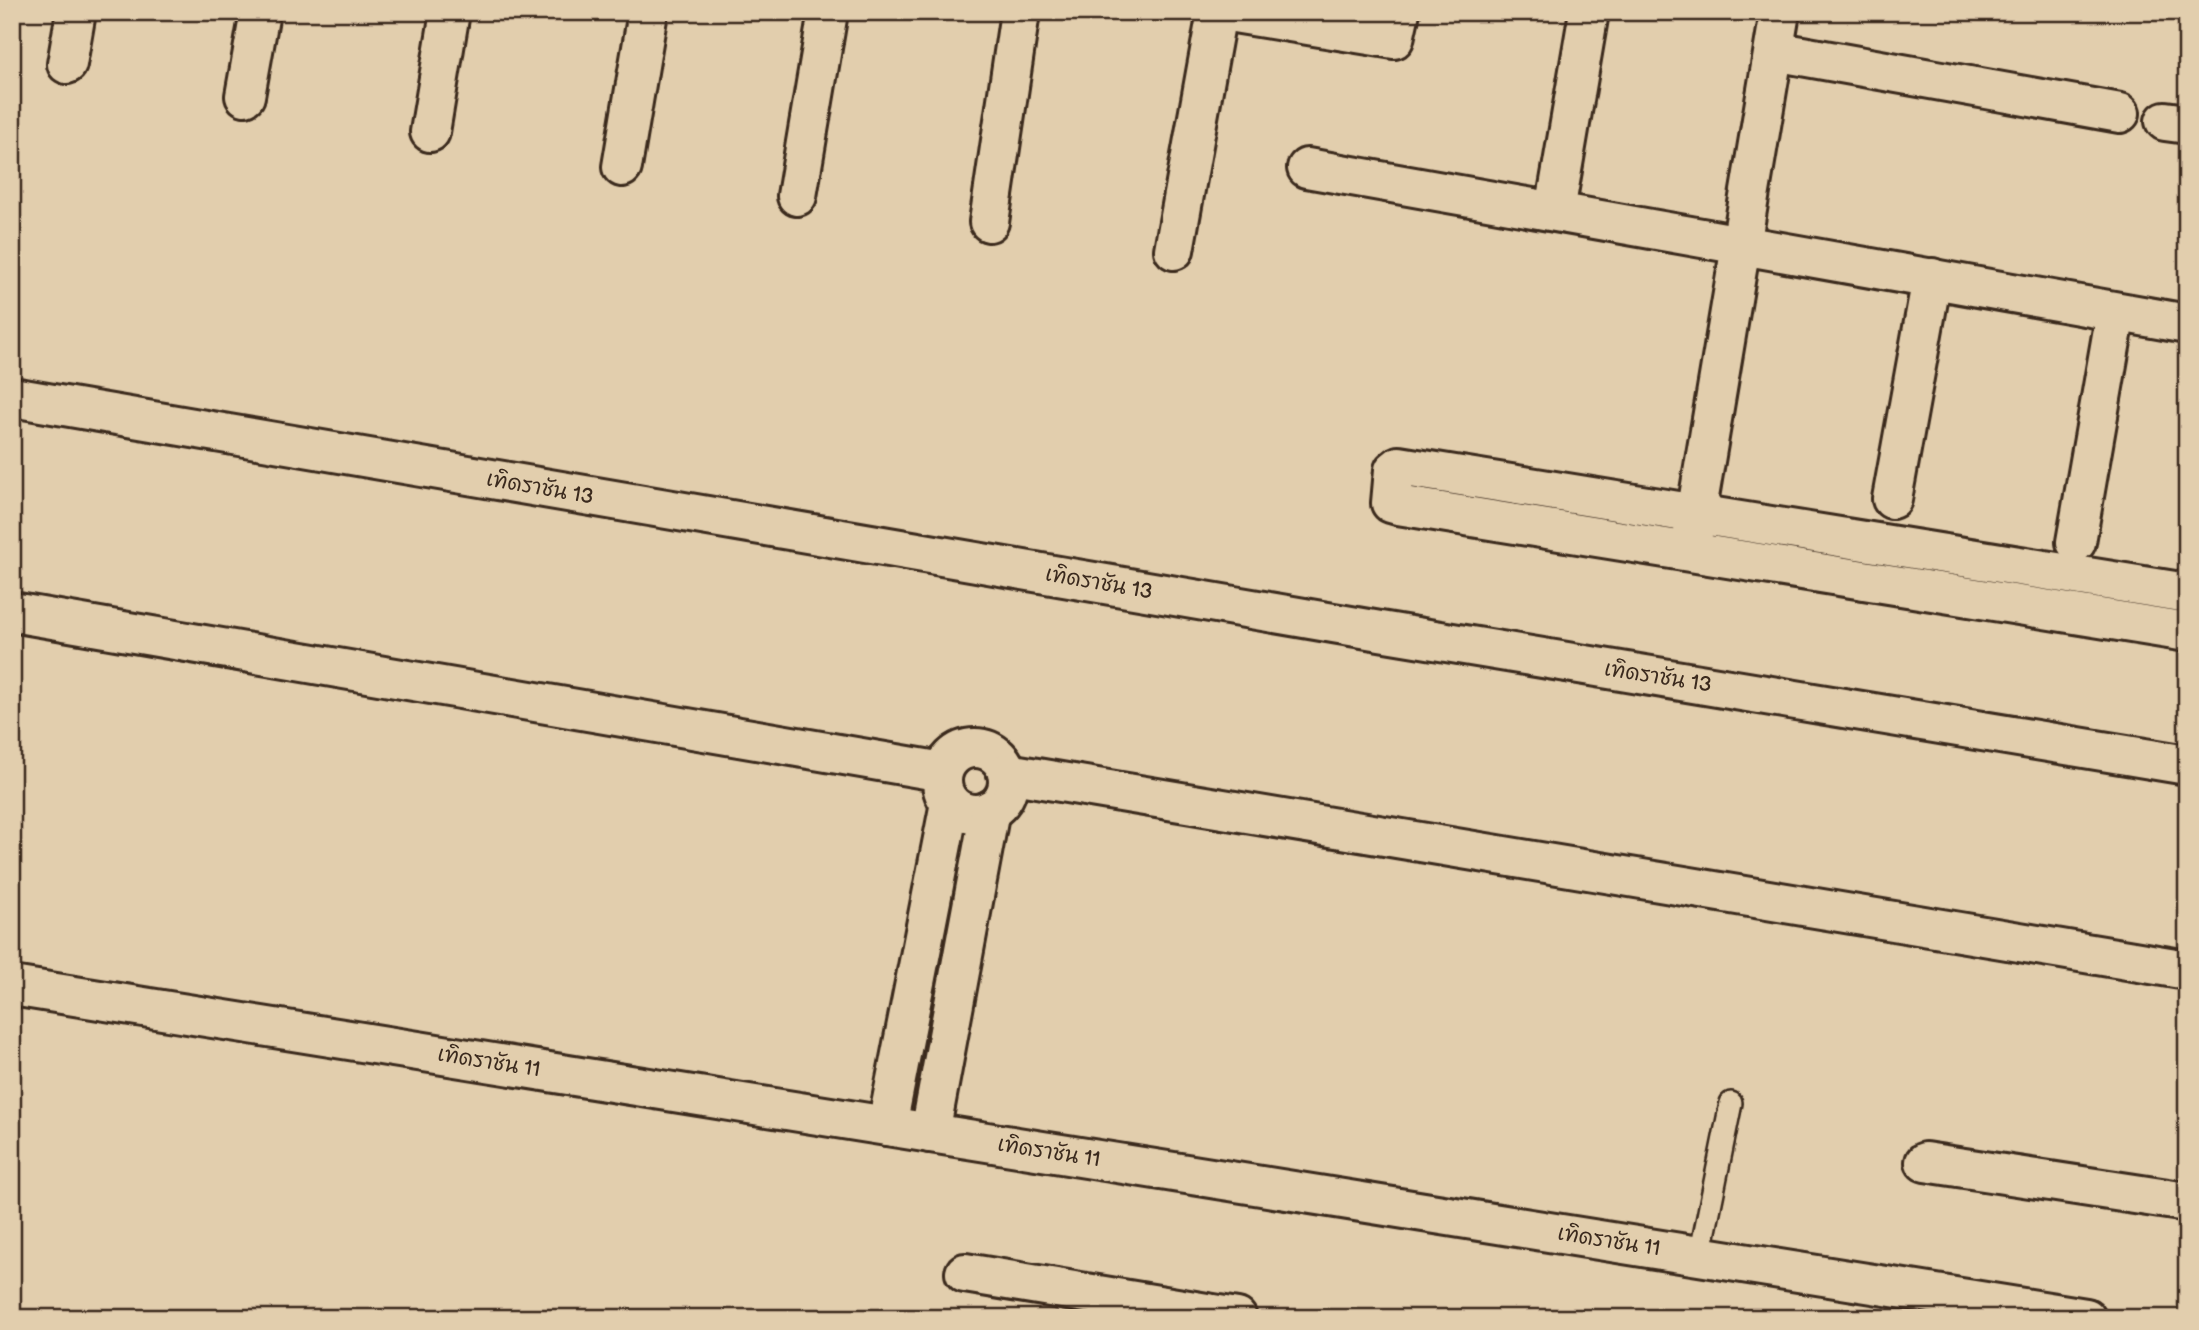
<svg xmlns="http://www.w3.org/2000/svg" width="2199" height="1330" font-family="'Balsamiq Sans','Playpen Sans Thai',sans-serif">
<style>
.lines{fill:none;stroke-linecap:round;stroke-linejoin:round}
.lane-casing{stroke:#3b2a1e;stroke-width:26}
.street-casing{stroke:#3b2a1e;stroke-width:44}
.lane{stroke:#e2cead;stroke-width:21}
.street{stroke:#e2cead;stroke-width:38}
.labels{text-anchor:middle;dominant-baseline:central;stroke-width:5;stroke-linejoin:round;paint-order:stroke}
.street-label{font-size:21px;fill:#3b2a1e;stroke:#e2cead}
</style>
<rect width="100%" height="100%" fill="#e2cead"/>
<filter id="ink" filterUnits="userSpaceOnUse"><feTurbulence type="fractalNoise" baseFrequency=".0143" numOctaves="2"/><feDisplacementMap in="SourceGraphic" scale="14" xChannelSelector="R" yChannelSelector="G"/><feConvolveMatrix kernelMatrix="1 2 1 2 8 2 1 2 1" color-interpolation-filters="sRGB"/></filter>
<g filter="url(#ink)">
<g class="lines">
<defs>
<path id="lane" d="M 1700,1256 L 1731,1103"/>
<g id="street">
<path d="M 1228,12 L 1394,39 L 1400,12"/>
<path d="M 1774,51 L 2120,113"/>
<path d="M 67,64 L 76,12"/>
<path d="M 245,96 L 260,12"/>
<path d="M 2165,121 L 2187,124"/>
<path d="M 430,132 L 450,12"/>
<path d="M 622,167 L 648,12"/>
<path d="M 1307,168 L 2187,324"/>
<path d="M 797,196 L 828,12"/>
<path d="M 1555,211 L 1589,12"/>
<path d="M 989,222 L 1020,12"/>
<path d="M 1174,250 L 1217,12"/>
<path d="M 12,397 L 1380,631 L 2187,765"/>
<path d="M 1892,499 L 1932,278"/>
<path d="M 1692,539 L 1780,12"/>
<path d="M 2076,542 L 2116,312"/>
<path d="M 2187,593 L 1399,466 L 1394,470 L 1391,503 L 1398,505 L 2187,632"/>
<path d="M 12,612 L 943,772"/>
<circle cx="975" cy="781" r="33"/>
<path d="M 1007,773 L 2187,970"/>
<path d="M 12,986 L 2086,1318"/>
<path d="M 887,1126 L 950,803"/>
<path d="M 930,1133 L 990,810"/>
<path d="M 1925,1162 L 2187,1202"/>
<path d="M 965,1273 L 1237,1318"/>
</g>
</defs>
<use href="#lane" class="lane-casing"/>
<use href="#street" class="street-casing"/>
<use href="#lane" class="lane"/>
<use href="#street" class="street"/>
</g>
</g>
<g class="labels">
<g class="street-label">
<text transform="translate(540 488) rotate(10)">เทิดราชัน 13</text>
<text transform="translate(1099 583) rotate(10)">เทิดราชัน 13</text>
<text transform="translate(1658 677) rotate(9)">เทิดราชัน 13</text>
<text transform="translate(489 1062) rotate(9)">เทิดราชัน 11</text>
<text transform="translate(1049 1152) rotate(9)">เทิดราชัน 11</text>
<text transform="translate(1609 1241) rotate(9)">เทิดราชัน 11</text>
</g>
</g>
<rect width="2199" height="1330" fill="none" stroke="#e2cead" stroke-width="42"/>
<rect x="21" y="21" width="2157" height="1288" fill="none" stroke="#3b2a1e" stroke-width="2.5" filter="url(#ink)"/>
</svg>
